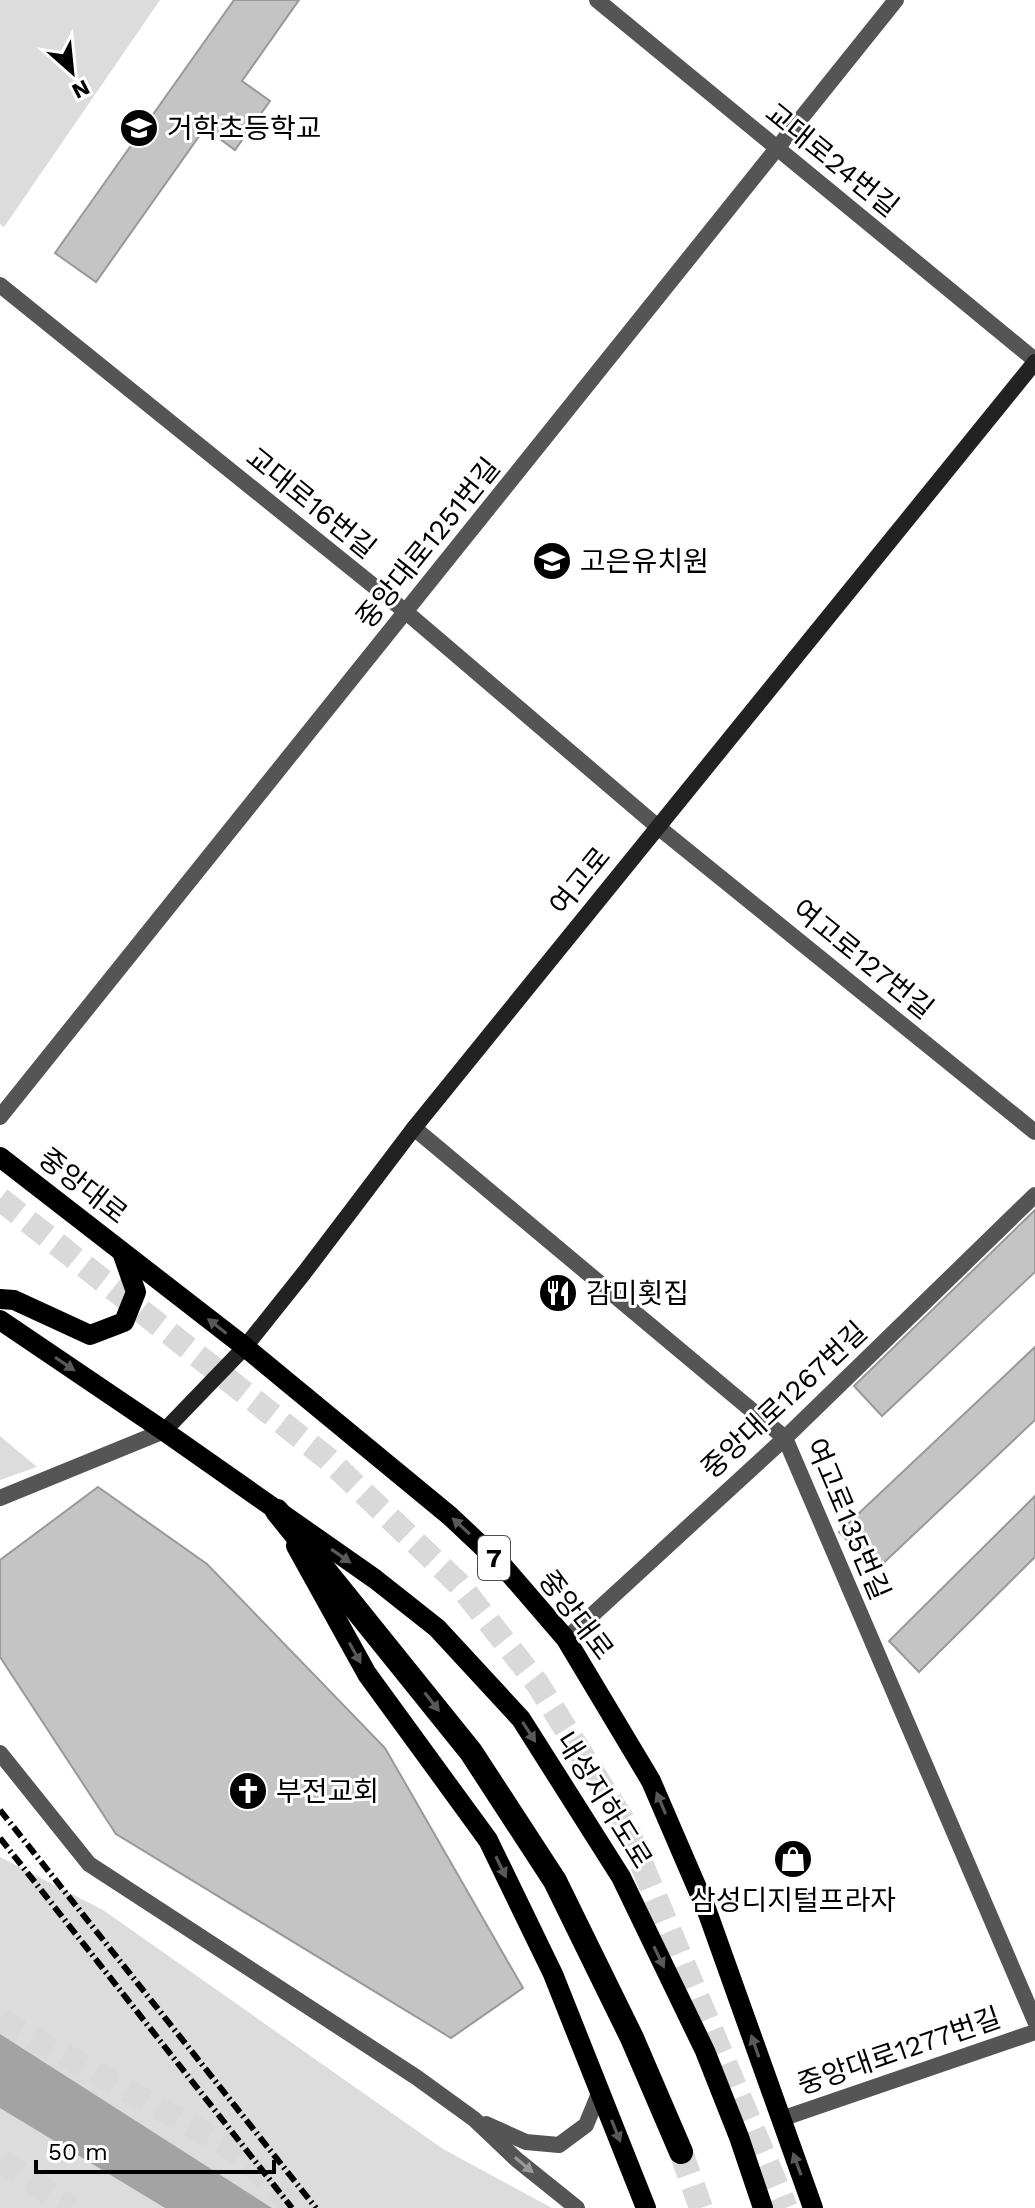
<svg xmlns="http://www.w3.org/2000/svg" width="1035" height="2208" font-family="'Work Sans','Noto Sans KR',sans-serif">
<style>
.green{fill:#dcdcdc}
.water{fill:#a3a3a3}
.building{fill:#c4c4c4;stroke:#999;stroke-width:2}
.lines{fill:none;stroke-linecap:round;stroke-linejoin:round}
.highway-tunnel{stroke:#d9d9d9;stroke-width:24;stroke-dasharray:24 12;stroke-linecap:butt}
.street{stroke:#555;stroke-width:16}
.secondary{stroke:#222;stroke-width:16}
.primary{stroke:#000;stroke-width:20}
.highway{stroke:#000;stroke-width:24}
.rail{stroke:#000;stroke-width:6;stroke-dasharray:12 4 2 4;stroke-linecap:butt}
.oneway{fill:#595959}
.oneway2{fill:#999}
.labels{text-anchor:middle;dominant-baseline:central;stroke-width:6;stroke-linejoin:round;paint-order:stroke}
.shield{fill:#fff;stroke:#4c4c4c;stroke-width:2}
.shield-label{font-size:26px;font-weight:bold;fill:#000}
.poi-label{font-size:28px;fill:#000;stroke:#fff;text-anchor:start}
.street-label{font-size:28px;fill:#000;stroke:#fff}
</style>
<rect width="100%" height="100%" fill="#fff"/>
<g class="green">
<path d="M 0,0 L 160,0 L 4,227 L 0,224 Z"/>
<path d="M 0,1436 L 37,1467 L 0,1480 Z"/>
<path d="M 0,1857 L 103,1910 L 443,2149 L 552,2208 L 0,2208 Z"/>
</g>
<path class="water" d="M 0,2034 L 272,2208 L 165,2208 L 0,2108 Z"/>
<g class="building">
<path d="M 234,0 L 299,0 L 242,81 L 270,101 L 235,150 L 205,128 L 96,282 L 55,253 Z"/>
<path d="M 1035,1210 L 1035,1272 L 882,1416 L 854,1386 Z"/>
<path d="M 1035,1347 L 1035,1420 L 876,1570 L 839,1532 Z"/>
<path d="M 98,1487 L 207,1564 L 385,1748 L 523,1988 L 451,2038 L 116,1834 L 0,1657 L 0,1560 Z"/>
<path d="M 1035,1496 L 1035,1557 L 919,1672 L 889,1641 Z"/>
</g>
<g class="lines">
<g class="highway-tunnel">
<path d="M 0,1199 L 328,1459 L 459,1584 L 537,1683 L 624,1822 L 786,2208"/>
<path d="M 0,2020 L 236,2151 L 296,2208"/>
<path d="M 681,2152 L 701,2208"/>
<path d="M 0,2160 L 71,2208"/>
</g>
<g class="street">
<path d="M 597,0 L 1035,360"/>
<path d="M 0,285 L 406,612 L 658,827 L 1035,1132"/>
<path d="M 0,1117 L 896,0"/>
<path d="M 414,1128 L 785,1438 L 1035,2021"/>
<path d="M 0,1498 L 164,1431"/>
<path d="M 566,1639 L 785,1438 L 1035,1195"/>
<path d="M 0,1753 L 89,1864 L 416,2077 L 474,2119 L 516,2159 L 577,2208"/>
<path d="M 781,2119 L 1035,2032"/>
<path d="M 486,2124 L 526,2142 L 559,2145 L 586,2125 L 600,2091"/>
</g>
<path class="secondary" d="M 164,1431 L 245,1347 L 304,1273 L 414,1128 L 1035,362"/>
<g class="primary">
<path d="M 0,1157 L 245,1347 L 450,1516 L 503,1566 L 566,1639 L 651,1781 L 707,1911 L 813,2208"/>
<path d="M 0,1299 L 14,1300 L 90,1335 L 124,1322 L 136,1292 L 122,1252"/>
<path d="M 0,1320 L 164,1431 L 375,1579 L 437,1628 L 521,1719 L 621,1877 L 705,2051 L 739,2137 L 763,2208"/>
<path d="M 296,1546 L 367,1674 L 488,1840 L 553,1974 L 646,2208"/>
</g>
<path class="highway" d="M 277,1511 L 471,1752 L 555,1881 L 632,2038 L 681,2152"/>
<g class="rail">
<path d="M 0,1810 L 316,2208"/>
<path d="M 0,1838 L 292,2208"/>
</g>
</g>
<defs><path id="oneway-solid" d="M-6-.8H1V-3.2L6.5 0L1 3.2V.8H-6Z" transform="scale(2)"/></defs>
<g class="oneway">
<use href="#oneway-solid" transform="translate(217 1326) rotate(-142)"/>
<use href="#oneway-solid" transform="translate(65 1364) rotate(34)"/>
<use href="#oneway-solid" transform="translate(461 1526) rotate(-137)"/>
<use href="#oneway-solid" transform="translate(341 1556) rotate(35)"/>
<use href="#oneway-solid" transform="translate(355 1653) rotate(61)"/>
<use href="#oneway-solid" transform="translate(432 1702) rotate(52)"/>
<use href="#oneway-solid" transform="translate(529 1732) rotate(57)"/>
<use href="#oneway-solid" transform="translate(661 1803) rotate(-113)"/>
<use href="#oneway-solid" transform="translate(501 1867) rotate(64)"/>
<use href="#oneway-solid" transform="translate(659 1957) rotate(64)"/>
<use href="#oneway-solid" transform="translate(755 2046) rotate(-109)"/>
<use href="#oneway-solid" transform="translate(616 2131) rotate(68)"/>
<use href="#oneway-solid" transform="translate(797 2164) rotate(-110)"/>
</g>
<use class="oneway2" href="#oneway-solid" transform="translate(524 2165) rotate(40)"/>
<defs>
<symbol id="school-disc" viewBox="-11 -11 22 22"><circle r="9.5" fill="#000" stroke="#fff"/><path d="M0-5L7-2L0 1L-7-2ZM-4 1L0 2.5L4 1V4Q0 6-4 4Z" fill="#fff"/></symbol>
<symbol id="restaurant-disc" viewBox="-11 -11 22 22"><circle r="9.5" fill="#000" stroke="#fff"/><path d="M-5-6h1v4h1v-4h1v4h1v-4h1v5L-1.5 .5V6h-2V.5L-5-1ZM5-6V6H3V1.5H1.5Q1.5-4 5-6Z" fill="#fff"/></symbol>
<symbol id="church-disc" viewBox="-11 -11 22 22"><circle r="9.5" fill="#000" stroke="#fff"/><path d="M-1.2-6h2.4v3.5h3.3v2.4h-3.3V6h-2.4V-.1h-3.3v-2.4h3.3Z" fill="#fff"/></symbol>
<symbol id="shop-disc" viewBox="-11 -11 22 22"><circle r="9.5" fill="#000" stroke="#fff"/><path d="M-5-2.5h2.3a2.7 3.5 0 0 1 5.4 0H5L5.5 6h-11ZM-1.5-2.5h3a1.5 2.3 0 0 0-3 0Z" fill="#fff"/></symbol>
</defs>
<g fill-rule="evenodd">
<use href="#school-disc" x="117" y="106" width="44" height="44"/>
<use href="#school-disc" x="530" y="539" width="44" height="44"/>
<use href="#restaurant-disc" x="536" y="1271" width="44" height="44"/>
<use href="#church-disc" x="226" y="1769" width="44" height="44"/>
<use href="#shop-disc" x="771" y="1837" width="44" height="44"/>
</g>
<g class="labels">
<rect class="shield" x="478" y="1536" width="32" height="44" rx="6"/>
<g class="shield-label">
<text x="494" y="1558">7</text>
</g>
<g class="poi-label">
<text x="167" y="128">거학초등학교</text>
<text x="580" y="561">고은유치원</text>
<text x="586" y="1293">감미횟집</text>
<text x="276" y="1791">부전교회</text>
<text x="793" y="1900" text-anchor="middle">삼성디지털프라자</text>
</g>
<g class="street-label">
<text transform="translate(832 160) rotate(39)">교대로24번길</text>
<text transform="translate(311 503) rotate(39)">교대로16번길</text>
<text transform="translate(428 543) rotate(-51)">중앙대로1251번길</text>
<text transform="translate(580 881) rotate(-51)">여고로</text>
<text transform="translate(863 959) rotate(39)">여고로127번길</text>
<text transform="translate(83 1186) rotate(38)">중앙대로</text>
<text transform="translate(784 1400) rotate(-43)">중앙대로1267번길</text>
<text transform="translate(848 1519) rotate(67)">여고로135번길</text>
<text transform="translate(576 1615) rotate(53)">중앙대로</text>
<text transform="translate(604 1800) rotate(58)">내성지하도로</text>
<text transform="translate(899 2051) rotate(-19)">중앙대로1277번길</text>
</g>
</g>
<g transform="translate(72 72) rotate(153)" stroke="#ffffff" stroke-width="6" paint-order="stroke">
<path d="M0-6L14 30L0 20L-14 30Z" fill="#000000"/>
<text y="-12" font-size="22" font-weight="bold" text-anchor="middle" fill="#000000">N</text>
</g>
<path d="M36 2160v12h238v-12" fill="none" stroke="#000000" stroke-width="4"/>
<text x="48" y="2160" font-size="24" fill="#000000" stroke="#ffffff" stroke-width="6" paint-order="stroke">50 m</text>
</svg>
